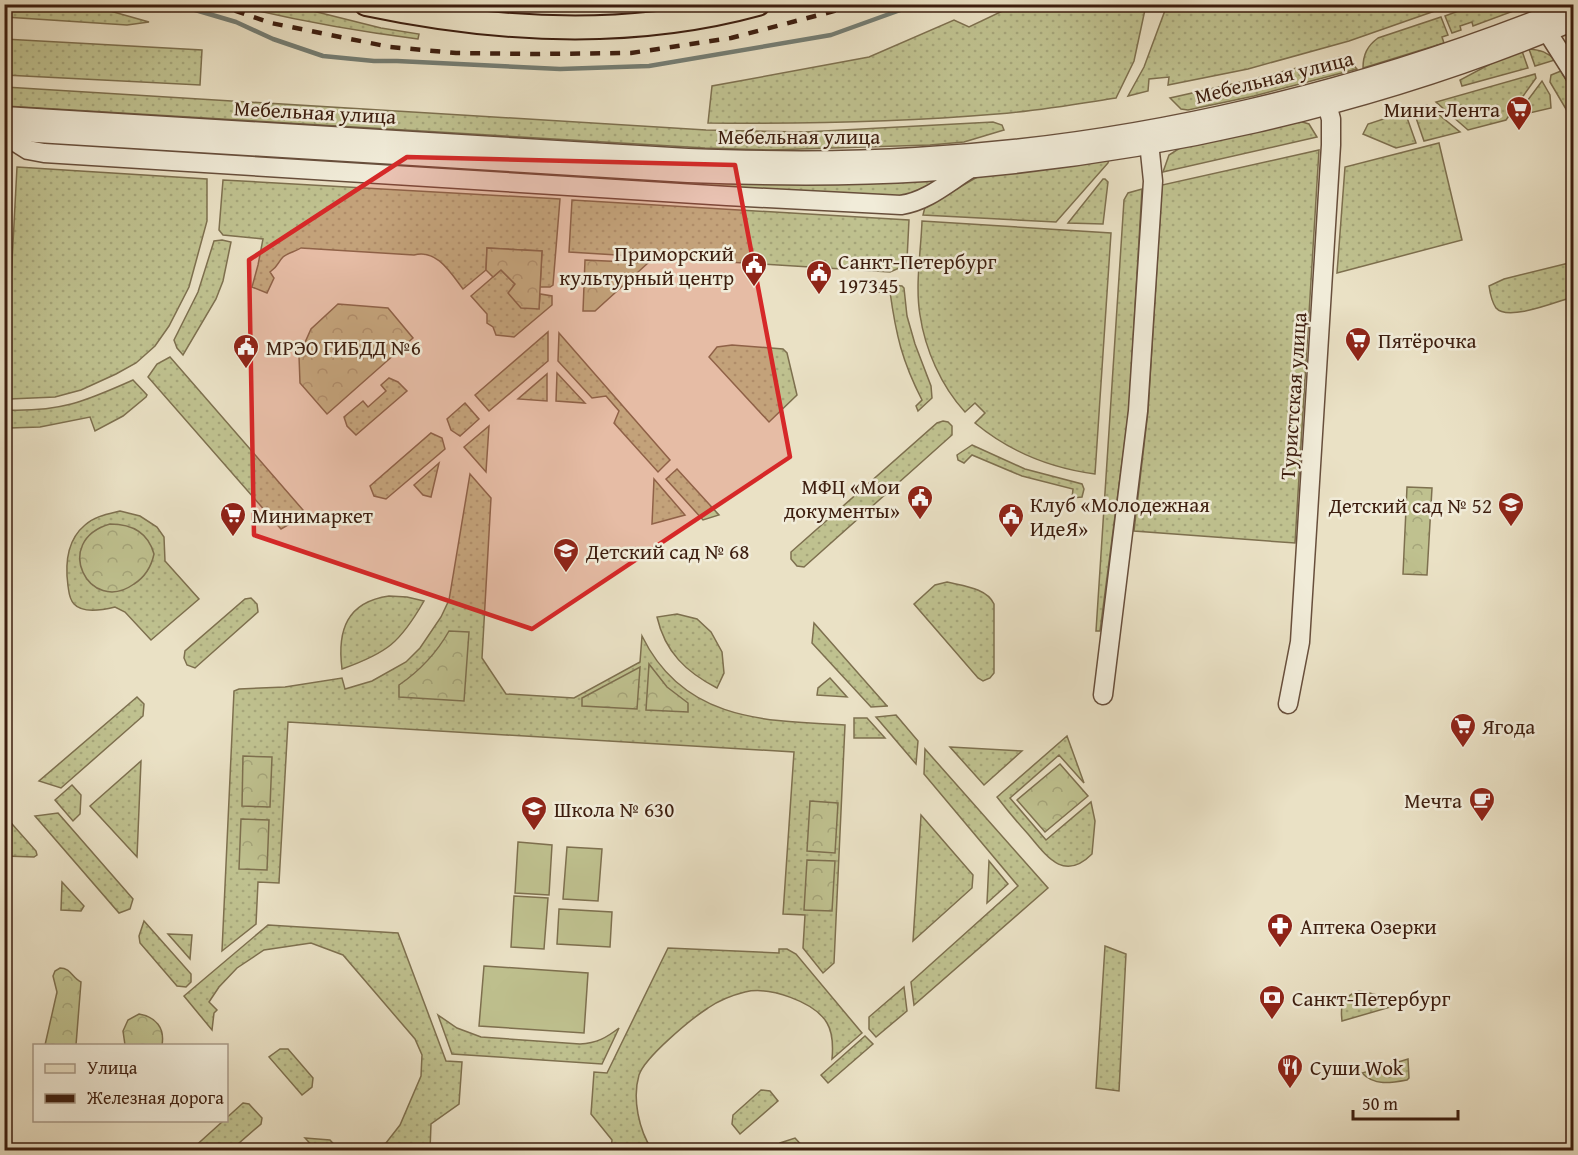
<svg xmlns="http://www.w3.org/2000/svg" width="1578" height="1155" font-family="'Gentium Book Plus',serif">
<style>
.grass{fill:url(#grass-dots);stroke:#7e704f;stroke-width:1.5}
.forest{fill:url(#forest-crowns);stroke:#7e704f;stroke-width:1.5}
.garden{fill:#bfc18f;stroke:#7e704f;stroke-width:1.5}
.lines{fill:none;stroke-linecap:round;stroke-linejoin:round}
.stream{stroke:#747d73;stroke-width:4.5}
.minor-casing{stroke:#684f3c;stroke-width:21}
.major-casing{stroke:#3d1e0f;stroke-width:26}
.minor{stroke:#f1ecd9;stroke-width:18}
.major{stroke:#eae1c5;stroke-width:22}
.rail{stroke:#3d1e0f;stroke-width:4.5;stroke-dasharray:10 10;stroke-linecap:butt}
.marked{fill:#d62828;fill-opacity:0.2;stroke:#d62828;stroke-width:4.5;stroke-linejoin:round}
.labels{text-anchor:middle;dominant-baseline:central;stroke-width:5;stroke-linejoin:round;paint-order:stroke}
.street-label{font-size:21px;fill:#3d1e0f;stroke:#f1ecd9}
.poi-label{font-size:21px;fill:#3d1e0f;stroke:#f1ecd9;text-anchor:start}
</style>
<defs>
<pattern id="grass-dots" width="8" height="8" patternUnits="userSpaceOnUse" patternTransform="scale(1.5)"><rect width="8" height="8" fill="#bfc18f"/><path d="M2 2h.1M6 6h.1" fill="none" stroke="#a5a57a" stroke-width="1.8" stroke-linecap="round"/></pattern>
<pattern id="forest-crowns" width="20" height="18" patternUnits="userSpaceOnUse" patternTransform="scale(1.5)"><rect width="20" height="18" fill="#bfc18f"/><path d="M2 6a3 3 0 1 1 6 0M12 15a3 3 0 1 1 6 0" fill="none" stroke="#a5a57a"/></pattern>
</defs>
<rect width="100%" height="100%" fill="#eae1c5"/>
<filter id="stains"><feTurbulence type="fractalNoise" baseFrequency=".00333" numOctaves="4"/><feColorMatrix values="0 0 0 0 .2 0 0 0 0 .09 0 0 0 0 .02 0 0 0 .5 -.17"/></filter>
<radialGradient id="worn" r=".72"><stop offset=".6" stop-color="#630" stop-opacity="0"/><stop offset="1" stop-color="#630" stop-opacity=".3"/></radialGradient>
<g class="grass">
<path d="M 1477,4 L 1521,4 L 1521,5 L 1519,9 L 1473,26 L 1472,22 L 1460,26 L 1461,30 L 1452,33 L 1445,16 Z"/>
<path d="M 4,5 L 89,5 L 149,22 L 127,25 L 5,17 Z"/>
<path d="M 233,5 L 289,5 L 381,28 L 419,34 L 418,39 C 355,31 294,20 233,5 Z"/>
<path d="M 1015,5 L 1146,5 L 1134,61 L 1116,98 C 1077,104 1037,111 997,114 C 901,122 805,124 708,123 L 712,86 L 869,57 L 954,20 L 969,27 Z"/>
<path d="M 1167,5 L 1167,4 L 1452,5 L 1349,41 L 1248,69 L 1168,85 L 1169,77 L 1149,79 L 1148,91 L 1128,96 L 1144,67 Z"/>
<path d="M 1441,17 L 1448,35 L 1442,37 L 1444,43 L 1363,68 C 1363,55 1367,46 1378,38 Z"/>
<path d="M 4,39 L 202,50 L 200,85 L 5,75 Z"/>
<path d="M 1529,49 C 1541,50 1547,52 1555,60 L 1535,66 Z"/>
<path d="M 1522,51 L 1528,68 L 1462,86 L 1460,80 L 1494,62 Z"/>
<path d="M 1340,57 L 1348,59 L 1357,69 L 1254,96 L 1188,110 L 1181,109 L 1170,98 L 1250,80 Z"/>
<path d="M 1561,71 L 1573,92 L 1573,121 L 1550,82 L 1551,75 Z"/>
<path d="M 1535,74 L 1536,78 L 1506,120 L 1468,130 L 1436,102 Z"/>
<path d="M 1542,81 L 1550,95 L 1551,108 L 1516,116 Z"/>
<path d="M 5,87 L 706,130 L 805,132 L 993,122 L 1002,125 L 1004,130 L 964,142 L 930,145 L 769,150 L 705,148 L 5,106 Z"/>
<path d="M 1427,105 L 1460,132 L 1424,141 L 1413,109 Z"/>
<path d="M 1405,112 L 1416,143 L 1396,148 L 1363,134 L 1368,124 Z"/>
<path d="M 1299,121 L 1309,124 L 1317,137 L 1163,172 L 1169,155 L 1183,146 Z"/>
<path d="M 1439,143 L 1462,240 L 1337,273 L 1345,167 Z"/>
<path d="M 1319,150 L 1295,543 L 1134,531 L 1148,411 L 1162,185 Z"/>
<path d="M 1109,159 L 1108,163 L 1056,222 L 923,215 L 925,207 L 979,176 Z"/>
<path d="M 17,167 L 207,179 L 207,221 L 189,287 L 169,326 L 155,346 L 136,363 L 116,374 L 81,390 L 55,397 L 10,399 L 5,396 Z"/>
<path d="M 933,179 L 934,181 C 926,192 911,195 898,198 L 664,184 L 665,180 Z"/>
<path d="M 1103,179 L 1105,179 L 1108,182 L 1103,224 L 1068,223 Z"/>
<path d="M 223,180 L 560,199 L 553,285 L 550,287 L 540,287 L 542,251 L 487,248 L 486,270 L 463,289 C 450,272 437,249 414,255 L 301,248 C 295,252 289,252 283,257 C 277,263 279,266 270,272 L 274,278 L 267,293 L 252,287 L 258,265 L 263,239 L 223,235 L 219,230 Z"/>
<path d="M 1142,189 L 1129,409 L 1100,631 L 1096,631 L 1124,200 L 1128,193 Z"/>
<path d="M 572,200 L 909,220 L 907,260 L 904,266 L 890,272 L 569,252 Z"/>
<path d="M 922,221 L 1111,233 L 1095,474 C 1050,468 1010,452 975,423 L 985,413 L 975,403 L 965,412 C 941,386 925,349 920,315 C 915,285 921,251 922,221 Z"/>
<path d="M 222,240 L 231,242 L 223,281 L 216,299 L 183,355 L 177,348 L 174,340 L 198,292 L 214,241 Z"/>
<path d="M 1573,262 L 1573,297 C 1558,301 1508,322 1496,308 C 1492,302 1490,293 1489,286 L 1504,279 Z"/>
<path d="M 501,270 L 539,308 L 540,294 L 552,296 L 552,305 L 514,337 L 496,335 L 493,327 L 487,323 L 487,314 L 471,296 Z"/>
<path d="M 889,285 L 902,286 L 904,288 L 907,316 L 915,344 L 931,386 L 932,398 L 918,411 L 916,406 L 922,400 C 902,361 896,335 890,292 L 880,292 Z"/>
<path d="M 548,332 L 548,361 L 489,411 L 475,395 Z"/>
<path d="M 559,333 L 670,460 L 658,472 L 614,423 L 619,411 L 606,396 L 592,398 L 558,361 Z"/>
<path d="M 732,345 L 783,349 L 787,353 L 797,395 L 769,422 L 709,357 L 717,347 Z"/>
<path d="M 170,357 L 303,510 L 295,521 L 281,529 L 148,377 L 157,364 Z"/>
<path d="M 557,373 L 585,403 L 556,401 Z"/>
<path d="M 547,374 L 547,401 L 518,399 Z"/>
<path d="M 389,378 L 398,382 L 407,391 L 356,435 L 347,426 L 344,417 L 363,401 L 368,407 L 386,391 L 381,385 Z"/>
<path d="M 133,380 L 147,395 L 146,397 L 123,416 L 95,431 L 90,417 L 40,427 L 10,428 L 10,443 L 5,442 L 5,410 C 60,412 84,402 133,380 Z"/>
<path d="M 465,403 L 479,419 L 460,436 L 451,430 L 447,419 Z"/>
<path d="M 943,421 L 948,422 L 952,426 L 952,435 L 804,567 L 797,566 L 791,559 L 791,552 L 937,423 Z"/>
<path d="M 489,426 L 486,472 L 464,447 Z"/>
<path d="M 431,433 L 442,438 L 445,449 L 386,499 L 374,496 L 370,486 Z"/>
<path d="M 972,445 L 1025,469 L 1082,484 L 1084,489 L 1082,497 L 1072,498 L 1073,489 L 1022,476 L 972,455 L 964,463 L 958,460 L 957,455 Z"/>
<path d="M 439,463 L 431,497 L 423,495 L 414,485 Z"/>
<path d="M 677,469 L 719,515 L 703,520 L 666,479 Z"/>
<path d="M 470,474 L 491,498 L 482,658 L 506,694 L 574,698 L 640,662 L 642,636 C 683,720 762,721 845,725 L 834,963 L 823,973 L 803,948 L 805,915 L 783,914 L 794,752 L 288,722 L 279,883 L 258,882 L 256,924 L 222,951 L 234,691 L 239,689 L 285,687 L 342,678 L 345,689 L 372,681 L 406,662 L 420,648 L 441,617 L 449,600 Z"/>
<path d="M 654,479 L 685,515 L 652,524 Z"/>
<path d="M 120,511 L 140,516 L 157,527 L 164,537 L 165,561 L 199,599 L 151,640 L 125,612 L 115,607 C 103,610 83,614 74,604 C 69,599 69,592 68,586 C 65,564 67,540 85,525 C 95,516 108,514 120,511 Z"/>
<path d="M 947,582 C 963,586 987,588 994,604 L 994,673 L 990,678 L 983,681 L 978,678 L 914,604 L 935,585 Z"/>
<path d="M 389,596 L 407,597 L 424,601 C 400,643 387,653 342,669 C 337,630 347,602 389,596 Z"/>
<path d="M 251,598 L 257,604 L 258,612 L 195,668 L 187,665 L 184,658 L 185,651 L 245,599 Z"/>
<path d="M 677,614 L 697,619 L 711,632 L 722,652 L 724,673 L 717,688 C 686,672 665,652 657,617 Z"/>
<path d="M 814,623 L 887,706 L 888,706 L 871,707 L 812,643 Z"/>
<path d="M 830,678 L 847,697 L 817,695 L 818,688 Z"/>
<path d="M 137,697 L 144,704 L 143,716 L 61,788 L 39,781 Z"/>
<path d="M 896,715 L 918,741 L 916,764 L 876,717 Z"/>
<path d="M 854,718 L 867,718 L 885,738 L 854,738 Z"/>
<path d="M 1067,736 L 1084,783 L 1059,755 L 1010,798 L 1046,840 L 1091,802 L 1095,821 L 1092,854 C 1064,882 1047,857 1028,834 C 1017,822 1007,810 997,797 Z"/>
<path d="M 950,747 L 1022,751 L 984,785 Z"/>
<path d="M 925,749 L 1048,888 L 914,1005 L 911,982 L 1018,886 L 924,774 Z"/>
<path d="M 141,761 L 137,857 L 90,806 Z"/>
<path d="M 72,785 L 81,795 L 80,814 L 73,821 L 55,800 Z"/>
<path d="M 58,813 L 133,899 L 130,909 L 119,913 L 35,816 Z"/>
<path d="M 921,815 L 973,875 L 972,888 L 913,941 Z"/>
<path d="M 5,816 L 36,851 L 37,855 L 34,857 L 5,856 Z"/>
<path d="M 989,861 L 1008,884 L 987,903 Z"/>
<path d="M 62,882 L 84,906 L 81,911 L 61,910 Z"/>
<path d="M 144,921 L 191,974 L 191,982 L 186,987 L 177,986 L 140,943 L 139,936 Z"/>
<path d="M 268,925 L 398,933 L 446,1061 L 462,1062 L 459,1104 L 431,1124 L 430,1150 L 372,1150 L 386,1143 L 400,1125 L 421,1076 L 422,1055 L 415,1039 L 343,955 L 311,943 L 264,950 L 237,968 L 219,987 L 209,1002 L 217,1010 L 214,1013 L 212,1030 L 184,996 Z"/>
<path d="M 168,934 L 192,935 L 190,959 Z"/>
<path d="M 1105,946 L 1126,954 L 1119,1091 L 1096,1088 Z"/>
<path d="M 668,948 L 779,953 L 779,949 L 787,949 L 796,954 L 862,1033 L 832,1059 C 833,1048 833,1033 827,1023 C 815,1002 769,986 745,992 C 733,995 718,1001 708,1008 C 691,1019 645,1057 639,1075 C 632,1099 639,1130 652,1150 L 611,1150 L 612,1140 L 591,1114 L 594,1072 L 607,1073 Z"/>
<path d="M 904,987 L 907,1011 L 876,1037 L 869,1029 L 869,1017 Z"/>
<path d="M 1359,991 C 1373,993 1383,996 1394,1006 L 1342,1021 C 1340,1004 1342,997 1359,991 Z"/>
<path d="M 438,1015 L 457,1028 L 481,1037 L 580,1044 C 597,1043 606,1038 619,1028 L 602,1064 L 452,1054 Z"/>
<path d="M 865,1036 L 873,1044 L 828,1083 L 821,1075 Z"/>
<path d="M 280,1049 L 288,1049 L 313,1078 L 312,1087 L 302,1095 L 269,1057 Z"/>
<path d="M 1408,1059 L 1409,1078 L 1407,1080 C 1391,1083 1374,1086 1362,1073 Z"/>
<path d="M 761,1090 L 770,1091 L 778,1101 L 740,1134 L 732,1124 L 733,1115 Z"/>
<path d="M 243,1103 L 249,1104 L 262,1118 L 261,1124 L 231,1150 L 191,1150 Z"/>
<path d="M 305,1138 L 330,1140 L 339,1150 L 316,1150 Z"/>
<path d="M 795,1138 L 806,1150 L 775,1150 L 780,1143 Z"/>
</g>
<g class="forest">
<path d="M 487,248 L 542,251 L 539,309 L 521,308 L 508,293 L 515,284 L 501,270 L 493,277 L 486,270 Z"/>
<path d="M 585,260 L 648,263 L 595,311 L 583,311 Z"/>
<path d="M 338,304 L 388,308 L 413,338 L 327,414 L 300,383 L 299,356 L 311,329 Z"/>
<path d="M 1407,487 L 1432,488 L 1427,575 L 1403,574 Z"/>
<path d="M 110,524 C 132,524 148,532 154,554 C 151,568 145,577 134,584 C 89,616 51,541 110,524 Z"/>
<path d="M 449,631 L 469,632 L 464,701 L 399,697 L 399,685 C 421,670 436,654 449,631 Z"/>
<path d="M 649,664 L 667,687 L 688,703 L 688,712 L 646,710 Z"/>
<path d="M 640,667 L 637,709 L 582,706 L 582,698 Z"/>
<path d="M 243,756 L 272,757 L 270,807 L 242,806 Z"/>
<path d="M 1060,764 L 1088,796 L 1045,832 L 1017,800 Z"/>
<path d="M 810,801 L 838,803 L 835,853 L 807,851 Z"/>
<path d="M 241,819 L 269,820 L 267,870 L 239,869 Z"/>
<path d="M 807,860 L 835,861 L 832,911 L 804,910 Z"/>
<path d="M 60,968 C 71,968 72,978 81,982 L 76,1045 L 45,1045 L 57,992 L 53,976 L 55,971 Z"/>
<path d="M 139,1014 C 156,1017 165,1028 162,1045 L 125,1045 L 123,1031 L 128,1020 Z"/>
</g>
<g class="garden">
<path d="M 518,842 L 552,845 L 549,895 L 515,893 Z"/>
<path d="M 567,847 L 602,849 L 598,901 L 563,899 Z"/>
<path d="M 514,896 L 548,898 L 544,949 L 511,947 Z"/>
<path d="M 559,909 L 612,912 L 610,947 L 557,944 Z"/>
<path d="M 484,966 L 588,973 L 584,1033 L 479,1026 Z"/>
</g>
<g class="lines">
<path class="stream" d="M 175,4 L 236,22 L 273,39 L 323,56 L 374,61 L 397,61 L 560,69 L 649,66 L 831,35 L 917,4"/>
<defs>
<g id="minor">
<path d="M 1541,22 L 1574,74"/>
<path d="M 4,116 L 688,158 C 764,161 840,162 916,157 C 1141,145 1365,90 1574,5"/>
<path d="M 4,131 L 688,173 C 767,176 846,177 925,172 C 1144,157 1371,107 1574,21"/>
<path d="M 4,135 L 28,150 L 44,153 L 727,196 L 901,205 C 927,201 946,184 968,170"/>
<path d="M 1103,695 L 1138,411 L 1153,181 L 1148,133"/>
<path d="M 1288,704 L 1300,642 L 1331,145 L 1331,119 L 1324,94"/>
</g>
<path id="major" d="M 366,4 C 494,31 631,39 758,4"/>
</defs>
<use href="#minor" class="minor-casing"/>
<use href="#major" class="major-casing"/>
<use href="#minor" class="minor"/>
<use href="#major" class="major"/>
<path class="rail" d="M 216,4 L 271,23 L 390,47 L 456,53 L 537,54 L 631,53 L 731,38 L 861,4"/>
</g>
<path class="marked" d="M 407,157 L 735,165 L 790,457 L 532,629 L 254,535 L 249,260 Z"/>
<defs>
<symbol id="supermarket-pin" viewBox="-11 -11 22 30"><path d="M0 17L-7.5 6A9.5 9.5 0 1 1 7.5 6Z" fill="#8f2418" stroke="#f1ecd9"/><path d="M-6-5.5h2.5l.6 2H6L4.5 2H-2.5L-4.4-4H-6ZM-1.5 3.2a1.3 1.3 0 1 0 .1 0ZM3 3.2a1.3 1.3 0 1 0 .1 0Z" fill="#fff"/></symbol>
<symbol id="civic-pin" viewBox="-11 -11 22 30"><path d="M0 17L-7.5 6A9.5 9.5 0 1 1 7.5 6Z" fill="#8f2418" stroke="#f1ecd9"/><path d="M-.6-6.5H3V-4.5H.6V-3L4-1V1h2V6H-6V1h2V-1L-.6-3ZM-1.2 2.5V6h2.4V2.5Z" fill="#fff"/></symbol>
<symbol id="school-pin" viewBox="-11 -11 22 30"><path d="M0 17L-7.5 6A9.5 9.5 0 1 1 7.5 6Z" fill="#8f2418" stroke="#f1ecd9"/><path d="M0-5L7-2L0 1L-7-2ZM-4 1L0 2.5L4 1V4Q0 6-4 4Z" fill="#fff"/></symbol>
<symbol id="cafe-pin" viewBox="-11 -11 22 30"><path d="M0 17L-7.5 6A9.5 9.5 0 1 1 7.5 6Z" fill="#8f2418" stroke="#f1ecd9"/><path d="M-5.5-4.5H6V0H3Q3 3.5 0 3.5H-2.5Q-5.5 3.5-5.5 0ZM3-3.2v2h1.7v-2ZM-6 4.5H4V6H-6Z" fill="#fff"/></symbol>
<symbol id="pharmacy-pin" viewBox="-11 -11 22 30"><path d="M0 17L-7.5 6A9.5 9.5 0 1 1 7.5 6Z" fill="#8f2418" stroke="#f1ecd9"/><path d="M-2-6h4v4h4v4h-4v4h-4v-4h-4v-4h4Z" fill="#fff"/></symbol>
<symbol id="bank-pin" viewBox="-11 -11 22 30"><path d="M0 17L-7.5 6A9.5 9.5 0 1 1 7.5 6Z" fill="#8f2418" stroke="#f1ecd9"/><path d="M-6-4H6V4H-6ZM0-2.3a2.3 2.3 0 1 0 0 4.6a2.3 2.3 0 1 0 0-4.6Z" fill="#fff"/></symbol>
<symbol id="restaurant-pin" viewBox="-11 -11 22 30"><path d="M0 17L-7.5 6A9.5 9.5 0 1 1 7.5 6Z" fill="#8f2418" stroke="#f1ecd9"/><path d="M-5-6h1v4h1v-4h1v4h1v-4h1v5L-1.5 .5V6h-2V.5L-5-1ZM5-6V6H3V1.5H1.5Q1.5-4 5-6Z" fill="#fff"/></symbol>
</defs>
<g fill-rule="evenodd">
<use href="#supermarket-pin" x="1504" y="94" width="30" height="40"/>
<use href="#civic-pin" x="739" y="250" width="30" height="40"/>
<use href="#civic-pin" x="804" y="258" width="30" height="40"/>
<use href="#supermarket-pin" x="1343" y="325" width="30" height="40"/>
<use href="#civic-pin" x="231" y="332" width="30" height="40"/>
<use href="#civic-pin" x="905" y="483" width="30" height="40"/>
<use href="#school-pin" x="1496" y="490" width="30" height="40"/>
<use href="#supermarket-pin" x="218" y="500" width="30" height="40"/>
<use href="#civic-pin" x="996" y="501" width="30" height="40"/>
<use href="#school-pin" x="551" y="536" width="30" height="40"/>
<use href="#supermarket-pin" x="1448" y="711" width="30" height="40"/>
<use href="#cafe-pin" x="1467" y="785" width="30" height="40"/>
<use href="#school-pin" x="519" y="794" width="30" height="40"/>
<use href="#pharmacy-pin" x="1265" y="911" width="30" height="40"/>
<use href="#bank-pin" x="1257" y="983" width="30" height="40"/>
<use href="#restaurant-pin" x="1275" y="1052" width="30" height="40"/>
</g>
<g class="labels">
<g class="street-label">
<text transform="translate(1274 77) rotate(-14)">Мебельная улица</text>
<text transform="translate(315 112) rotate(3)">Мебельная улица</text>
<text x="799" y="136">Мебельная улица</text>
<text transform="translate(1293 396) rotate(-86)">Туристская улица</text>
</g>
<g class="poi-label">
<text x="1500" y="109" text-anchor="end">Мини-Лента</text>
<text x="734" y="253" text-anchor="end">Приморский<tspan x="734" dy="24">культурный центр</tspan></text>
<text x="838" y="261">Санкт-Петербург<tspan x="838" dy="24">197345</tspan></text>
<text x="1378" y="340">Пятёрочка</text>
<text x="266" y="347">МРЭО ГИБДД №6</text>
<text x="900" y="486" text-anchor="end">МФЦ «Мои<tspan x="900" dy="24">документы»</tspan></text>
<text x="1030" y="504">Клуб «Молодежная<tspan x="1030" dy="24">ИдеЯ»</tspan></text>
<text x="1492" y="505" text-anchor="end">Детский сад № 52</text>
<text x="252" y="515">Минимаркет</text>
<text x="586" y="551">Детский сад № 68</text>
<text x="1482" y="726">Ягода</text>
<text x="1462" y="800" text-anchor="end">Мечта</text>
<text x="554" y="809">Школа № 630</text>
<text x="1300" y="926">Аптека Озерки</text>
<text x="1292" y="998">Санкт-Петербург</text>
<text x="1310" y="1067">Суши Wok</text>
</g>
</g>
<rect width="1578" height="1155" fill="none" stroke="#eae1c5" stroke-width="24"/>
<rect x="6" y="6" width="1566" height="1143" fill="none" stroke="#3d1e0f" stroke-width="3"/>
<rect x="12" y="12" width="1554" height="1131" fill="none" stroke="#3d1e0f" stroke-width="1.5"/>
<rect x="33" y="1044" width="195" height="78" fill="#f1ecd9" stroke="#a99a88" stroke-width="1.5"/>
<rect x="45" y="1064" width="30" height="9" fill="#eae1c5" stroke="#a99a88" stroke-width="1.5"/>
<text x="87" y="1074" font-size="18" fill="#3d1e0f">Улица</text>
<rect x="45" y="1094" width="30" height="9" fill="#3d1e0f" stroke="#a99a88" stroke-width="1.5"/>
<text x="87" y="1104" font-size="18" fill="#3d1e0f">Железная дорога</text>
<path d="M1353 1110v9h105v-9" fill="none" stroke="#3d1e0f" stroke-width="3"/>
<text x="1362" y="1110" font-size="18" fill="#3d1e0f" stroke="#f1ecd9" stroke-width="4.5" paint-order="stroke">50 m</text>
<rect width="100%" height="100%" filter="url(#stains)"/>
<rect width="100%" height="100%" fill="url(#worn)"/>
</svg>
